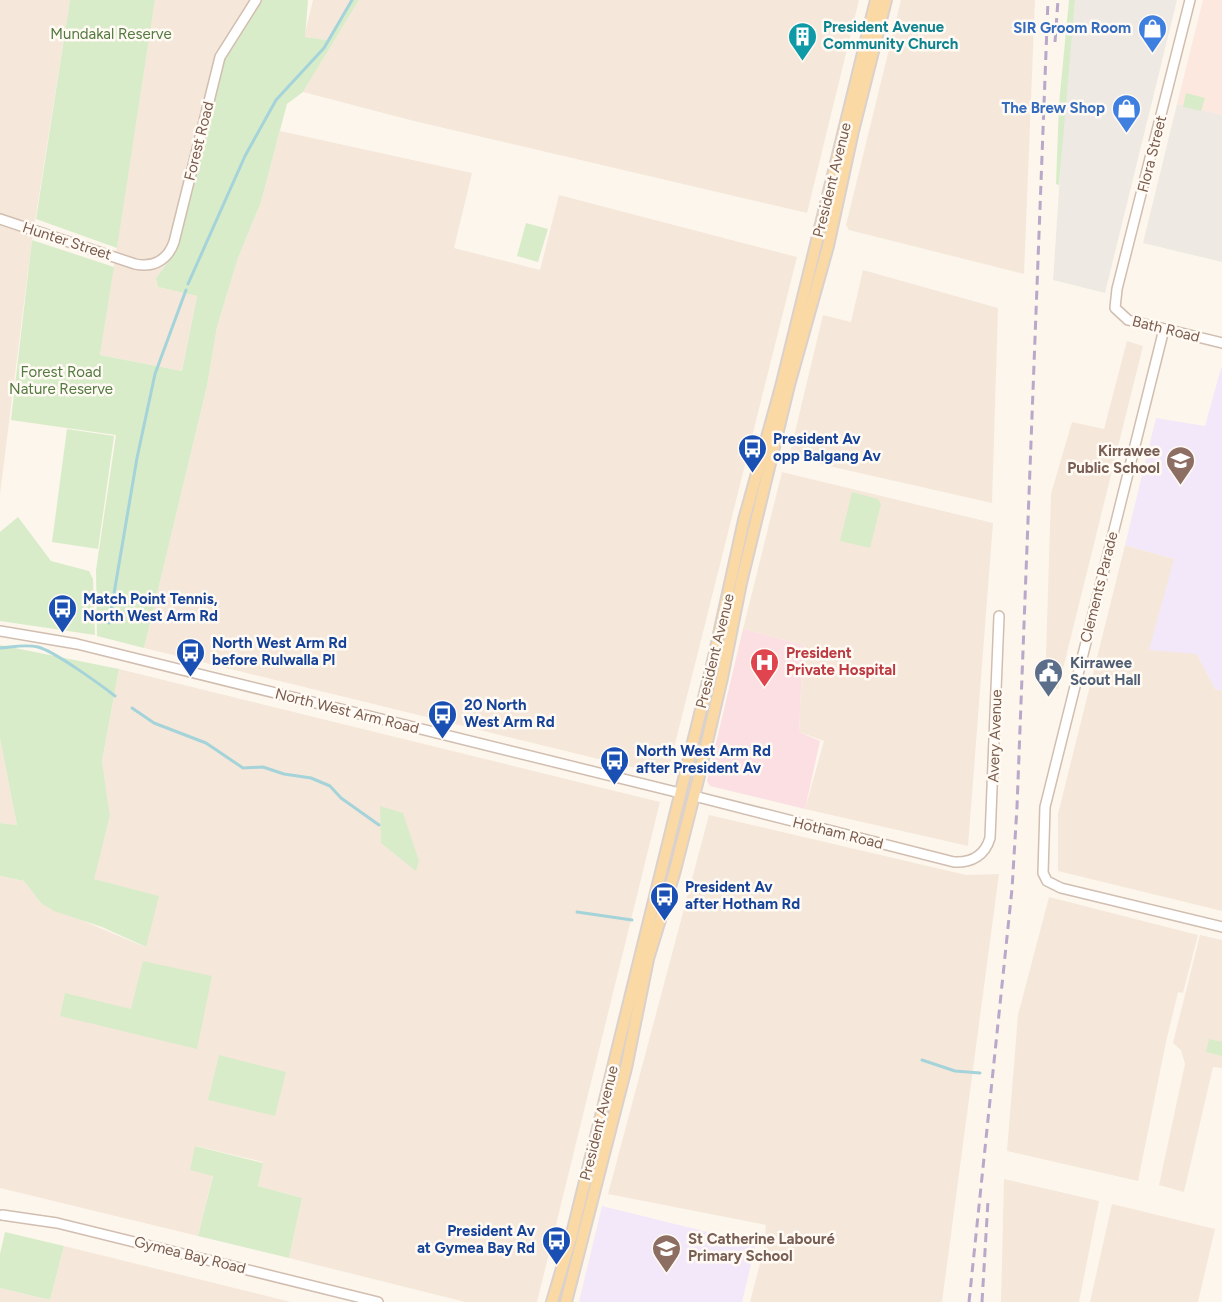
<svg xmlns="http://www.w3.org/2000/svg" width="1222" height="1302" font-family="Figtree,sans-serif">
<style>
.residential{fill:#f5e8da}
.commercial{fill:#fde8e0}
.industrial{fill:#efe9e4}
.education{fill:#f3e8fa}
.medical{fill:#fbdfe3}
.green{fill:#d8ecc9}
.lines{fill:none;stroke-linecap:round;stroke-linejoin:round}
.stream{stroke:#a5d3da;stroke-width:3}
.minor-casing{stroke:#d1beb0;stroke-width:12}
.major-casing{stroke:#dad1cd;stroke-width:14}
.minor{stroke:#fff;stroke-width:9}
.major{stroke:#fbd9a5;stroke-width:10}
.rail{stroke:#b9a8c9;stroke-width:3;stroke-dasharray:9 6;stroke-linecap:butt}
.labels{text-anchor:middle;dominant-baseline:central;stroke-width:5;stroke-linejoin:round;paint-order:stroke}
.culture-label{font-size:15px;font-weight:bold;fill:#0d838f;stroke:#fffaf3;text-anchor:start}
.shop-label{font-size:15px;font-weight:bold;fill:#366cbe;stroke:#fffaf3;text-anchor:end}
.park-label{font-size:15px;fill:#537a41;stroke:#fffaf3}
.street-label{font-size:15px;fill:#7a5c4d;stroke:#fffaf3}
.transit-label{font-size:15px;font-weight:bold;fill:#164399;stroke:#fffaf3;text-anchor:start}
.education-label{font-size:15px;font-weight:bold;fill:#785e54;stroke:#fffaf3;text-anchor:end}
.health-label{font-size:15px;font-weight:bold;fill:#be3a42;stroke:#fffaf3;text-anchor:start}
.service-label{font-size:15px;font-weight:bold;fill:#4e5e75;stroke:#fffaf3;text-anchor:start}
</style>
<rect width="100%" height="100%" fill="#fdf6ec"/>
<g class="residential">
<path d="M 0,0 L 70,0 L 32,240 L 0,494 Z"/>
<path d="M 155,0 L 262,0 L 222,57 L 174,254 L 156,278 L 158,287 L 197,296 L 182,371 L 100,355 Z"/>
<path d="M 313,0 L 352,0 L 327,40 L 304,37 Z"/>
<path d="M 359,0 L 859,0 L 807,213 L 414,121 L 303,92 Z"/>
<path d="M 901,0 L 1035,0 L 1024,274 L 849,230 L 846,225 Z"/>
<path d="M 280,131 L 472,173 L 454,248 L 540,270 L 559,195 L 797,257 L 668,772 L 664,775 L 144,648 L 207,386 L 217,327 L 238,258 L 261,202 Z"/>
<path d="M 863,270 L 998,308 L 992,503 L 789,457 L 823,315 L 851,322 Z"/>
<path d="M 1127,341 L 1143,346 L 1058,689 L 1045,687 L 1051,494 L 1072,422 L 1104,429 Z"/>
<path d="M 782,472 L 993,523 L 968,846 L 805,809 L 824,741 L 799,732 L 803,645 L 743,629 Z"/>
<path d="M 1125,545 L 1174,559 L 1197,654 L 1215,689 L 1222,691 L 1222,911 L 1058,871 L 1058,814 Z"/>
<path d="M 119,669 L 660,802 L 537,1302 L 465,1302 L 289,1258 L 302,1198 L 258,1186 L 263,1162 L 196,1146 L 213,1175 L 198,1236 L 0,1188 L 0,876 L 24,881 L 41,903 L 145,947 L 158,896 L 93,879 L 110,817 L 102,761 Z"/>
<path d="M 0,739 L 17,825 L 0,823 Z"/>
<path d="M 709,815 L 966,875 L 999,874 L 942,1302 L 750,1302 L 764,1248 L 766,1225 L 608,1194 Z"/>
<path d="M 1049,897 L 1198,935 L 1183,993 L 1178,992 L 1166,1042 L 1138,1181 L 1007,1151 L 1018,1015 Z"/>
<path d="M 1200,935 L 1222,940 L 1222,1068 L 1213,1067 L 1184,1192 L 1159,1185 L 1185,1064 L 1181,1050 L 1173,1043 Z"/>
<path d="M 1004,1179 L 1099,1201 L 1079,1302 L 1001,1302 Z"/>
<path d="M 1112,1204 L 1215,1229 L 1198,1302 L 1090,1302 Z"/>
<path d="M 64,1246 L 291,1302 L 0,1302 L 0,1288 L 50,1300 Z"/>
</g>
<path class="commercial" d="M 1203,0 L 1222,0 L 1222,115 L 1177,104 Z"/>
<g class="industrial">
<path d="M 1075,0 L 1177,0 L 1105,293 L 1053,280 L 1067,72 Z"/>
<path d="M 1177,104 L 1222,115 L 1222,262 L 1143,243 Z"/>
</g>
<g class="education">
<path d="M 1221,368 L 1222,368 L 1222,691 L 1215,689 L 1197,654 L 1149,650 L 1174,559 L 1125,545 L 1156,418 L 1205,426 Z"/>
<path d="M 602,1206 L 756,1244 L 742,1302 L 579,1302 Z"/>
</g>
<path class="medical" d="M 743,629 L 803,645 L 799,732 L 820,741 L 805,809 L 710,786 L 707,781 Z"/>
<g class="green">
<path d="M 70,0 L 155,0 L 117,248 L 36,219 Z"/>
<path d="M 262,0 L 308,0 L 305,37 L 327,40 L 352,0 L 359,0 L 303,92 L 287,104 L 261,202 L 238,258 L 217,327 L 207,386 L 144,648 L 97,636 L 96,570 L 116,435 L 11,420 L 32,240 L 114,267 L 100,355 L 182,371 L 197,296 L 158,287 L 156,278 L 174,254 L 222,57 Z"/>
<path d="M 1069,0 L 1075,0 L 1059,185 L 1056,184 L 1059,104 Z"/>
<path d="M 1186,93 L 1205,98 L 1201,111 L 1183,107 Z"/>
<path d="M 526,223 L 548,229 L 538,262 L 517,256 Z"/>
<path d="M 67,429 L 114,436 L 98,549 L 52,542 Z"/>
<path d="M 852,492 L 878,499 L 881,504 L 870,548 L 840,541 Z"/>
<path d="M 18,517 L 51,561 L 89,571 L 93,579 L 95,635 L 0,621 L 0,532 Z"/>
<path d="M 0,645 L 119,669 L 102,761 L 110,816 L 94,879 L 159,896 L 146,947 L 102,927 L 54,911 L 41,903 L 24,881 L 0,876 L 0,823 L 17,825 L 0,739 Z"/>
<path d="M 380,806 L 403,813 L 419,861 L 416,871 L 381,843 Z"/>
<path d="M 143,961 L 212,976 L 197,1049 L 60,1016 L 65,993 L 131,1009 Z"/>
<path d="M 1209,1039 L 1222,1042 L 1222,1056 L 1206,1052 Z"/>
<path d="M 219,1055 L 286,1072 L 275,1116 L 208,1100 Z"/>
<path d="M 195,1146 L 263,1163 L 258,1186 L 302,1198 L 289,1258 L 198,1236 L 213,1176 L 190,1170 Z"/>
<path d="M 5,1232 L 64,1246 L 50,1300 L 0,1288 L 0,1254 Z"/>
</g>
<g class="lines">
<g class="stream">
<path d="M 188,284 L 245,156 L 276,100 L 324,48 L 352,0"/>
<path d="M 109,623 L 137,458 L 155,374 L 186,290"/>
<path d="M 0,648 C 13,647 26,644 38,647 C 54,651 101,685 115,696"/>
<path d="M 132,708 L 154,723 L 206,743 L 243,768 L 263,767 L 284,774 L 311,778 L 330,786 L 341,798 L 379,825"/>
<path d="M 577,912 L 632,920"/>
<path d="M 922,1060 L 955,1071 L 980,1073"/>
</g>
<defs>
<g id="minor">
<path d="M 1190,0 L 1117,289 L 1115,308 L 1128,320 L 1222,343"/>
<path d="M 0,219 L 135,264 C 153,268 168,260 174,242 L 220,57 L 256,0"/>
<path d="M 1164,329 L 1045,807 L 1043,873 L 1047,881 L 1061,888 L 1222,927"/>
<path d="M 0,631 L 77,644 L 680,793"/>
<path d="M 694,796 L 954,862 C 972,863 985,855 990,838 L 999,616"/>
<path d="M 2,1215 L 57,1223 L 378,1302"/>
</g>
<g id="major">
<path d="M 552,1302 L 571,1238 L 714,657 L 744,520 L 781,387 L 876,0"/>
<path d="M 566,1302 L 626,1068 L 648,959 L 674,874 L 698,780 L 722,678 L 741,583 L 789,385 L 828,246 L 853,131 L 886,0"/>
</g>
</defs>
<use href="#minor" class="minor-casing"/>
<use href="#major" class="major-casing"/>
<use href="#minor" class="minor"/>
<use href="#major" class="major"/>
<g class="rail">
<path d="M 1055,42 L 1058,0"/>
<path d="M 969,1302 L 1012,889 L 1017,807 L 1048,0"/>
<path d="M 982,1302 L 988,1201"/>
</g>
</g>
<defs>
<symbol id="shop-pin" viewBox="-11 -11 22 30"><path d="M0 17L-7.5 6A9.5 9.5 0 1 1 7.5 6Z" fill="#3f7fe0" stroke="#fffaf3"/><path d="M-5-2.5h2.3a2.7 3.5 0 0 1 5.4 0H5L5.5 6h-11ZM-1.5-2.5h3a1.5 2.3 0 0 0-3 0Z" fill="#fff"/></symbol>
<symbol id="building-pin" viewBox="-11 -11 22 30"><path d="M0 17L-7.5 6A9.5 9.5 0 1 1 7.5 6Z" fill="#0f9aa8" stroke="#fffaf3"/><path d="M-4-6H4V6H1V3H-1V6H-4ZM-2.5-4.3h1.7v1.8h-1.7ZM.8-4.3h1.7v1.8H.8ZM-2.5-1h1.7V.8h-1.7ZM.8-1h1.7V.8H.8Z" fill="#fff"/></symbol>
<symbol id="bus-pin" viewBox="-11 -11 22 30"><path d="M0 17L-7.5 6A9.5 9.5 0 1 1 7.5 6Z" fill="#1a4fb4" stroke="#fffaf3"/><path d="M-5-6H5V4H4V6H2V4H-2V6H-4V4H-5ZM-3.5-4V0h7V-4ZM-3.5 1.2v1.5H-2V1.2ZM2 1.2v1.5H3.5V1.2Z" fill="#fff"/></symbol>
<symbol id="school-pin" viewBox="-11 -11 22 30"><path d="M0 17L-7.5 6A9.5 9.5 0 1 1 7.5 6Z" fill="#8d6e63" stroke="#fffaf3"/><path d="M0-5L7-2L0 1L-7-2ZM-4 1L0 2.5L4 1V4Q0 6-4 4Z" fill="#fff"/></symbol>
<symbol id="hospital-pin" viewBox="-11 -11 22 30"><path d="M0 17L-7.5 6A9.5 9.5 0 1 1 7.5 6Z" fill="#e0444e" stroke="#fffaf3"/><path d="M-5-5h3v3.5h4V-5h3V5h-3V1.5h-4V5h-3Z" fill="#fff"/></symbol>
<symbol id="civic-pin" viewBox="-11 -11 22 30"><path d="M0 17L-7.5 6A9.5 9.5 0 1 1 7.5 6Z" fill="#5c6f8a" stroke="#fffaf3"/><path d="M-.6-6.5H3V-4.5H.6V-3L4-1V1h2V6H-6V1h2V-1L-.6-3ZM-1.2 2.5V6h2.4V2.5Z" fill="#fff"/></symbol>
</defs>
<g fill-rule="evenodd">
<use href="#shop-pin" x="1136" y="12" width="33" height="45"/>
<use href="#building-pin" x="786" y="20" width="33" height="45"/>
<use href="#shop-pin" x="1110" y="92" width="33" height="45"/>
<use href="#bus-pin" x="736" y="432" width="33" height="45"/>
<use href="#school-pin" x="1164" y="444" width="33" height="45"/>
<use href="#bus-pin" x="46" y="592" width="33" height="45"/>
<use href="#bus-pin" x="174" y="636" width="33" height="45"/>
<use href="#hospital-pin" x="748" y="646" width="33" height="45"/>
<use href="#civic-pin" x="1032" y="656" width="33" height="45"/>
<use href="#bus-pin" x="426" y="698" width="33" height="45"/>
<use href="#bus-pin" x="598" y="744" width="33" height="45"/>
<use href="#bus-pin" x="648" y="880" width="33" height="45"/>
<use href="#bus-pin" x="540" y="1224" width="33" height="45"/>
<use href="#school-pin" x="650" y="1232" width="33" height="45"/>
</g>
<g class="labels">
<g class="culture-label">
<text x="823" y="27">President Avenue<tspan x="823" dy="17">Community Church</tspan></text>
</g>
<g class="shop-label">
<text x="1131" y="28">SIR Groom Room</text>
<text x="1105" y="108">The Brew Shop</text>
</g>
<g class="park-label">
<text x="111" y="34">Mundakal Reserve</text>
<text x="61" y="372">Forest Road<tspan x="61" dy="17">Nature Reserve</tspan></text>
</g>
<g class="street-label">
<text transform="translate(199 141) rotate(-76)">Forest Road</text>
<text transform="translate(1152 154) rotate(-76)">Flora Street</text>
<text transform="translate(832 180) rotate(-76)">President Avenue</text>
<text transform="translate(67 241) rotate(18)">Hunter Street</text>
<text transform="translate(1166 329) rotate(14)">Bath Road</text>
<text transform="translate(1099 587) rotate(-76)">Clements Parade</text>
<text transform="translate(715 651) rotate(-76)">President Avenue</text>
<text transform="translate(347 711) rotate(14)">North West Arm Road</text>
<text transform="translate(995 736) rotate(-88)">Avery Avenue</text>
<text transform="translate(838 833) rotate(14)">Hotham Road</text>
<text transform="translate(599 1123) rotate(-76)">President Avenue</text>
<text transform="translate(190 1255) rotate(14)">Gymea Bay Road</text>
</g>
<g class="transit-label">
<text x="773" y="439">President Av<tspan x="773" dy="17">opp Balgang Av</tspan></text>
<text x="83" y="599">Match Point Tennis,<tspan x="83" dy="17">North West Arm Rd</tspan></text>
<text x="212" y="643">North West Arm Rd<tspan x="212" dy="17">before Rulwalla Pl</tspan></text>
<text x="464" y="705">20 North<tspan x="464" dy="17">West Arm Rd</tspan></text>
<text x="636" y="751">North West Arm Rd<tspan x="636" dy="17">after President Av</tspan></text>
<text x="685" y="887">President Av<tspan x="685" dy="17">after Hotham Rd</tspan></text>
<text x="535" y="1231" text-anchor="end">President Av<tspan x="535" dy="17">at Gymea Bay Rd</tspan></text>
</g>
<g class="education-label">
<text x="1160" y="451">Kirrawee<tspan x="1160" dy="17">Public School</tspan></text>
<text x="688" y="1239" text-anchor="start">St Catherine Labouré<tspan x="688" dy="17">Primary School</tspan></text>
</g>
<g class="health-label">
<text x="786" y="653">President<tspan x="786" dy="17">Private Hospital</tspan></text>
</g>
<g class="service-label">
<text x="1070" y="663">Kirrawee<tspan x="1070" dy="17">Scout Hall</tspan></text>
</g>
</g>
</svg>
